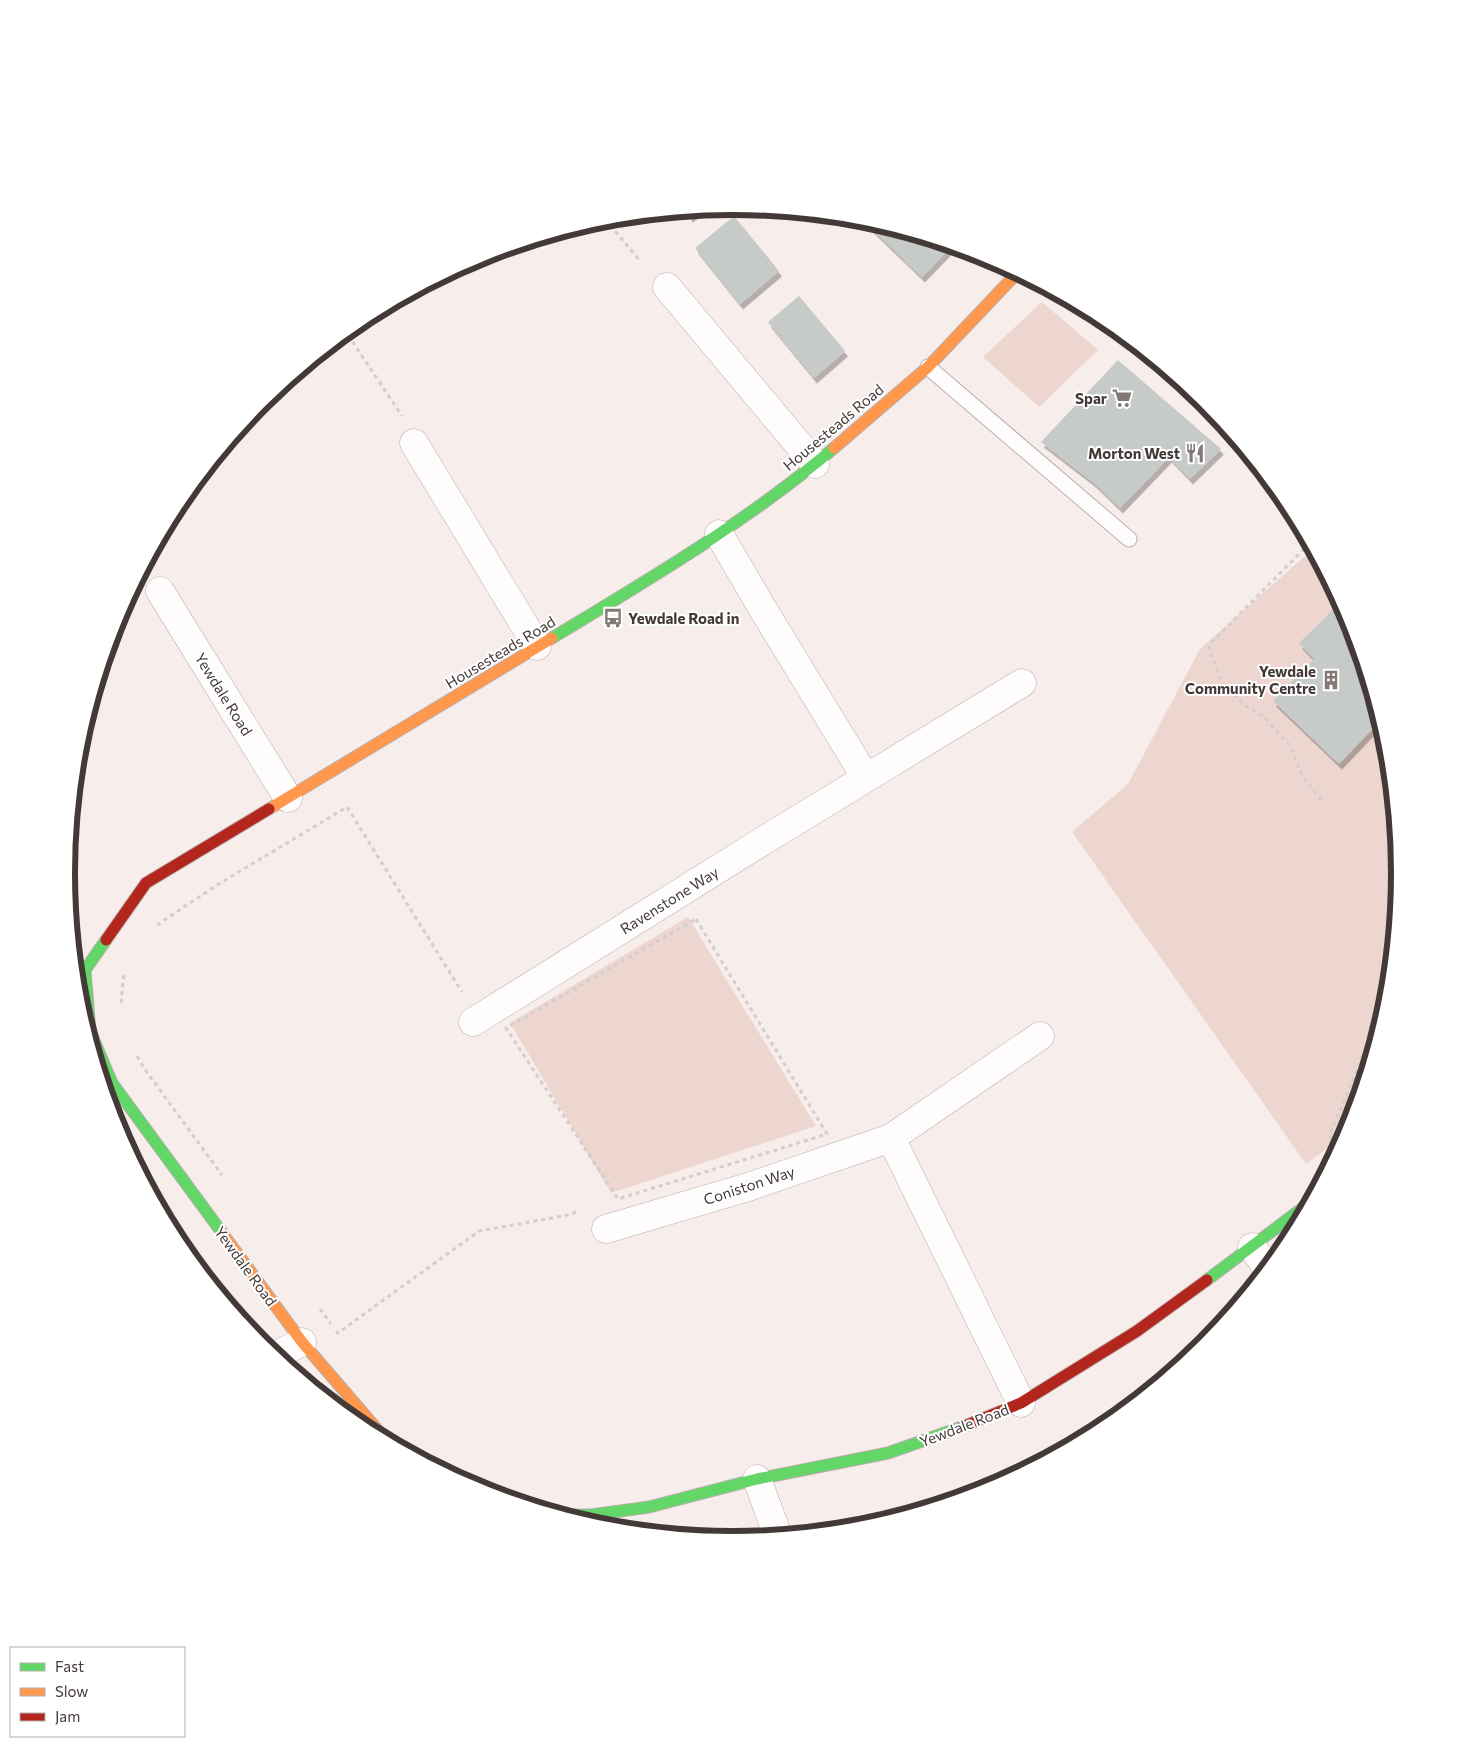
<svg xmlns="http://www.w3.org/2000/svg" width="1467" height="1747" font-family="Commissioner,sans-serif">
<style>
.green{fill:#edd6d0}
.building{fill:#c6cac8;filter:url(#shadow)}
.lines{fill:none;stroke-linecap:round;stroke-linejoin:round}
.lane-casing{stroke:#b9b0ae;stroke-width:17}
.street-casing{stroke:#b9b0ae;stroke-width:29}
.fast-casing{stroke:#b9b0ae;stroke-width:13}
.slow-casing{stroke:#b9b0ae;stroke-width:13}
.jam-casing{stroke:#b9b0ae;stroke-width:13}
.path{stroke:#d2cecc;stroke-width:3;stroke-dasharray:4 4;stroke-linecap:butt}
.lane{stroke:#fefcfc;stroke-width:15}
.street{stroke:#fefcfc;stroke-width:28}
.fast{stroke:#63d668;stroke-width:11}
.slow{stroke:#ff974d;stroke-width:11}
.jam{stroke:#b3261e;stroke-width:11}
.labels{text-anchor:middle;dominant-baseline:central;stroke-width:4;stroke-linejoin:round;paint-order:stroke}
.poi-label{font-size:15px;font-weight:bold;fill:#433a38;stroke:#fff;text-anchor:end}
.street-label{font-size:15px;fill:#433a38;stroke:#fff}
.rim{fill:none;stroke:#433a38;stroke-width:6}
</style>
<defs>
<filter id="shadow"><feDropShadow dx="3" dy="5.5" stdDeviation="0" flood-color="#0004"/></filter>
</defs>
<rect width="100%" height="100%" fill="#f7edea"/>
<g class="green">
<path d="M 1042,302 L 1098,350 L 1039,407 L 983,357 Z"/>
<path d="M 1313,549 L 1350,618 L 1388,744 L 1401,874 L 1388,1004 L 1350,1129 L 1347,1134 L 1306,1164 L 1072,832 L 1128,784 L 1200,649 Z"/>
<path d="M 688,917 L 816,1126 L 611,1193 L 510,1023 Z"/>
</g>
<g class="building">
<path d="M 700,210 L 690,217 L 686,211 Z"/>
<path d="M 734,216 L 779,271 L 740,304 L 695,248 Z"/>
<path d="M 872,221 L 943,243 L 949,249 L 922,277 L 868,225 Z"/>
<path d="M 799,296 L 845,351 L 814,378 L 768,322 Z"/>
<path d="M 1118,360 L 1221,449 L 1190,479 L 1169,457 L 1120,508 L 1093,482 L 1041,442 Z"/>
<path d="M 1341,602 L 1350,618 L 1381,720 L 1339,764 L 1273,701 L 1314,659 L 1299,643 Z"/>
</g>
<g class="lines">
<defs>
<path id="lane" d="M 928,367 L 1129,539"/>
<g id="street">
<path d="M 667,287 L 815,464"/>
<path d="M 414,443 L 537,646"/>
<path d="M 719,534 L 761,606 L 866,778"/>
<path d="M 160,591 L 288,798"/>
<path d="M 473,1022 L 771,836 L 1022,683"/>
<path d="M 891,1138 L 1021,1403"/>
<path d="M 606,1229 L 748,1187 L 891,1138 L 1040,1036"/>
<path d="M 1252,1247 L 1268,1269"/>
<path d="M 275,1356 L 302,1342"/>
<path d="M 757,1479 L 778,1536"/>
</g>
<g id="fast">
<path d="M 552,638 C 648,580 748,521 834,448"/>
<path d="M 106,940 L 85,970 L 90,1031 L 112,1083 L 223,1234"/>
<path d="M 1207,1280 L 1312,1201"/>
<path d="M 559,1515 L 591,1515 L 649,1507 L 757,1479 L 888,1453 L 962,1427"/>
</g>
<g id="slow">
<path d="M 834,448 L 928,367 L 1018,272"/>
<path d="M 269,809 L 552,638"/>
<path d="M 223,1234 L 302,1342 L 388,1442"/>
</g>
<g id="jam">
<path d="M 106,940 L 146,883 L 269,809"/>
<path d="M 962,1427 L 1021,1403 L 1137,1331 L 1207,1280"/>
</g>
</defs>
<use href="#lane" class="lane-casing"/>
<use href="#street" class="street-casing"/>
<use href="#fast" class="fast-casing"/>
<use href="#slow" class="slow-casing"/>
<use href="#jam" class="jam-casing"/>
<g class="path">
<path d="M 605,219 L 640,261"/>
<path d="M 348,335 L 402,416"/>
<path d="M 1310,543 L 1210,644 L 1209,649 L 1223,684 L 1246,706 L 1264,717 L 1291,747 L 1302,776 L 1321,800"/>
<path d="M 696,919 L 827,1134 L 618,1199 L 506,1028 Z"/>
<path d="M 157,925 L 217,885 L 347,807 L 462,992"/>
<path d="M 121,1003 L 124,972"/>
<path d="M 137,1056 L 146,1071 L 222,1175"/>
<path d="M 1337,1145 L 1329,1136 L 1389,995"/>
<path d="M 320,1309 L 331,1324"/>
<path d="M 336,1331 L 338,1333 L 479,1231 L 568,1215 L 579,1211"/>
</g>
<use href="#lane" class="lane"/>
<use href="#street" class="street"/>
<use href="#fast" class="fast"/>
<use href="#slow" class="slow"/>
<use href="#jam" class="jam"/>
</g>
<defs>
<symbol id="supermarket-bare" viewBox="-9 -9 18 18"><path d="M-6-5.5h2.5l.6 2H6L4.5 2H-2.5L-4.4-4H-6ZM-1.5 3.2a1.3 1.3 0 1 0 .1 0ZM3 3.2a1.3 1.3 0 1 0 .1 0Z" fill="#827976" stroke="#fff" stroke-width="2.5" paint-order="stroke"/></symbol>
<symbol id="restaurant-bare" viewBox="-9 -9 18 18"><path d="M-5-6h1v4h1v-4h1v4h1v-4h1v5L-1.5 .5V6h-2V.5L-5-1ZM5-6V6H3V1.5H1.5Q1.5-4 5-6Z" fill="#827976" stroke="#fff" stroke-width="2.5" paint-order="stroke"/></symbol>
<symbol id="bus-bare" viewBox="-9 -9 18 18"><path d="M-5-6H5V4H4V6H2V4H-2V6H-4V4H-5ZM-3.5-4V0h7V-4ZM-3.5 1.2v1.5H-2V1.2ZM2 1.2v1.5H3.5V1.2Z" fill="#827976" stroke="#fff" stroke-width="2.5" paint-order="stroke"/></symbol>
<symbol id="building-bare" viewBox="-9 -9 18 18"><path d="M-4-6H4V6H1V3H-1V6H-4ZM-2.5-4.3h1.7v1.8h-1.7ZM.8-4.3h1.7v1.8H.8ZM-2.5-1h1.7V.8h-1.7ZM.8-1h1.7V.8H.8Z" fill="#827976" stroke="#fff" stroke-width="2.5" paint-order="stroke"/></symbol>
</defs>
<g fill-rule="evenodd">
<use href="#supermarket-bare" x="1108" y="384" width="28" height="28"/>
<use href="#restaurant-bare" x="1181" y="439" width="28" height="28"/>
<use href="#bus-bare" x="599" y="604" width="28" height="28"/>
<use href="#building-bare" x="1317" y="666" width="28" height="28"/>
</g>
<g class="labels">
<g class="poi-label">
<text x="1107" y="398">Spar</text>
<text x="1180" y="453">Morton West</text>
<text x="628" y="618" text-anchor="start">Yewdale Road in</text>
<text x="1316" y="671">Yewdale<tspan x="1316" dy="17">Community Centre</tspan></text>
</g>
<g class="street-label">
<text transform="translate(833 427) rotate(-40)">Housesteads Road</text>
<text transform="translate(500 652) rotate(-31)">Housesteads Road</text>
<text transform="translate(224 694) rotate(58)">Yewdale Road</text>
<text transform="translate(669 900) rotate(-32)">Ravenstone Way</text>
<text transform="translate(749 1185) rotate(-18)">Coniston Way</text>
<text transform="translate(246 1266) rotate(54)">Yewdale Road</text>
<text transform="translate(964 1425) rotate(-21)">Yewdale Road</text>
</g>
</g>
<path d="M0 0H1467V1747H0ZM75 873a658 658 0 1 1 1316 0a658 658 0 1 1-1316 0Z" fill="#fff" fill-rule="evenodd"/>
<path class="rim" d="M75 873a658 658 0 1 1 1316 0a658 658 0 1 1-1316 0Z"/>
<rect x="10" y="1647" width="175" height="90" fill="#ffffff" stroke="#b4b0af"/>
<rect x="20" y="1663" width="25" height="8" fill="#63d668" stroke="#b4b0af"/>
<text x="55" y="1672" font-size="15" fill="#433a38">Fast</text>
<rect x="20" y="1688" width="25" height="8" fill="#ff974d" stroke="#b4b0af"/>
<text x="55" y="1697" font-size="15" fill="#433a38">Slow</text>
<rect x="20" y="1713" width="25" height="8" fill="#b3261e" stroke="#b4b0af"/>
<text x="55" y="1722" font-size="15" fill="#433a38">Jam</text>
</svg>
